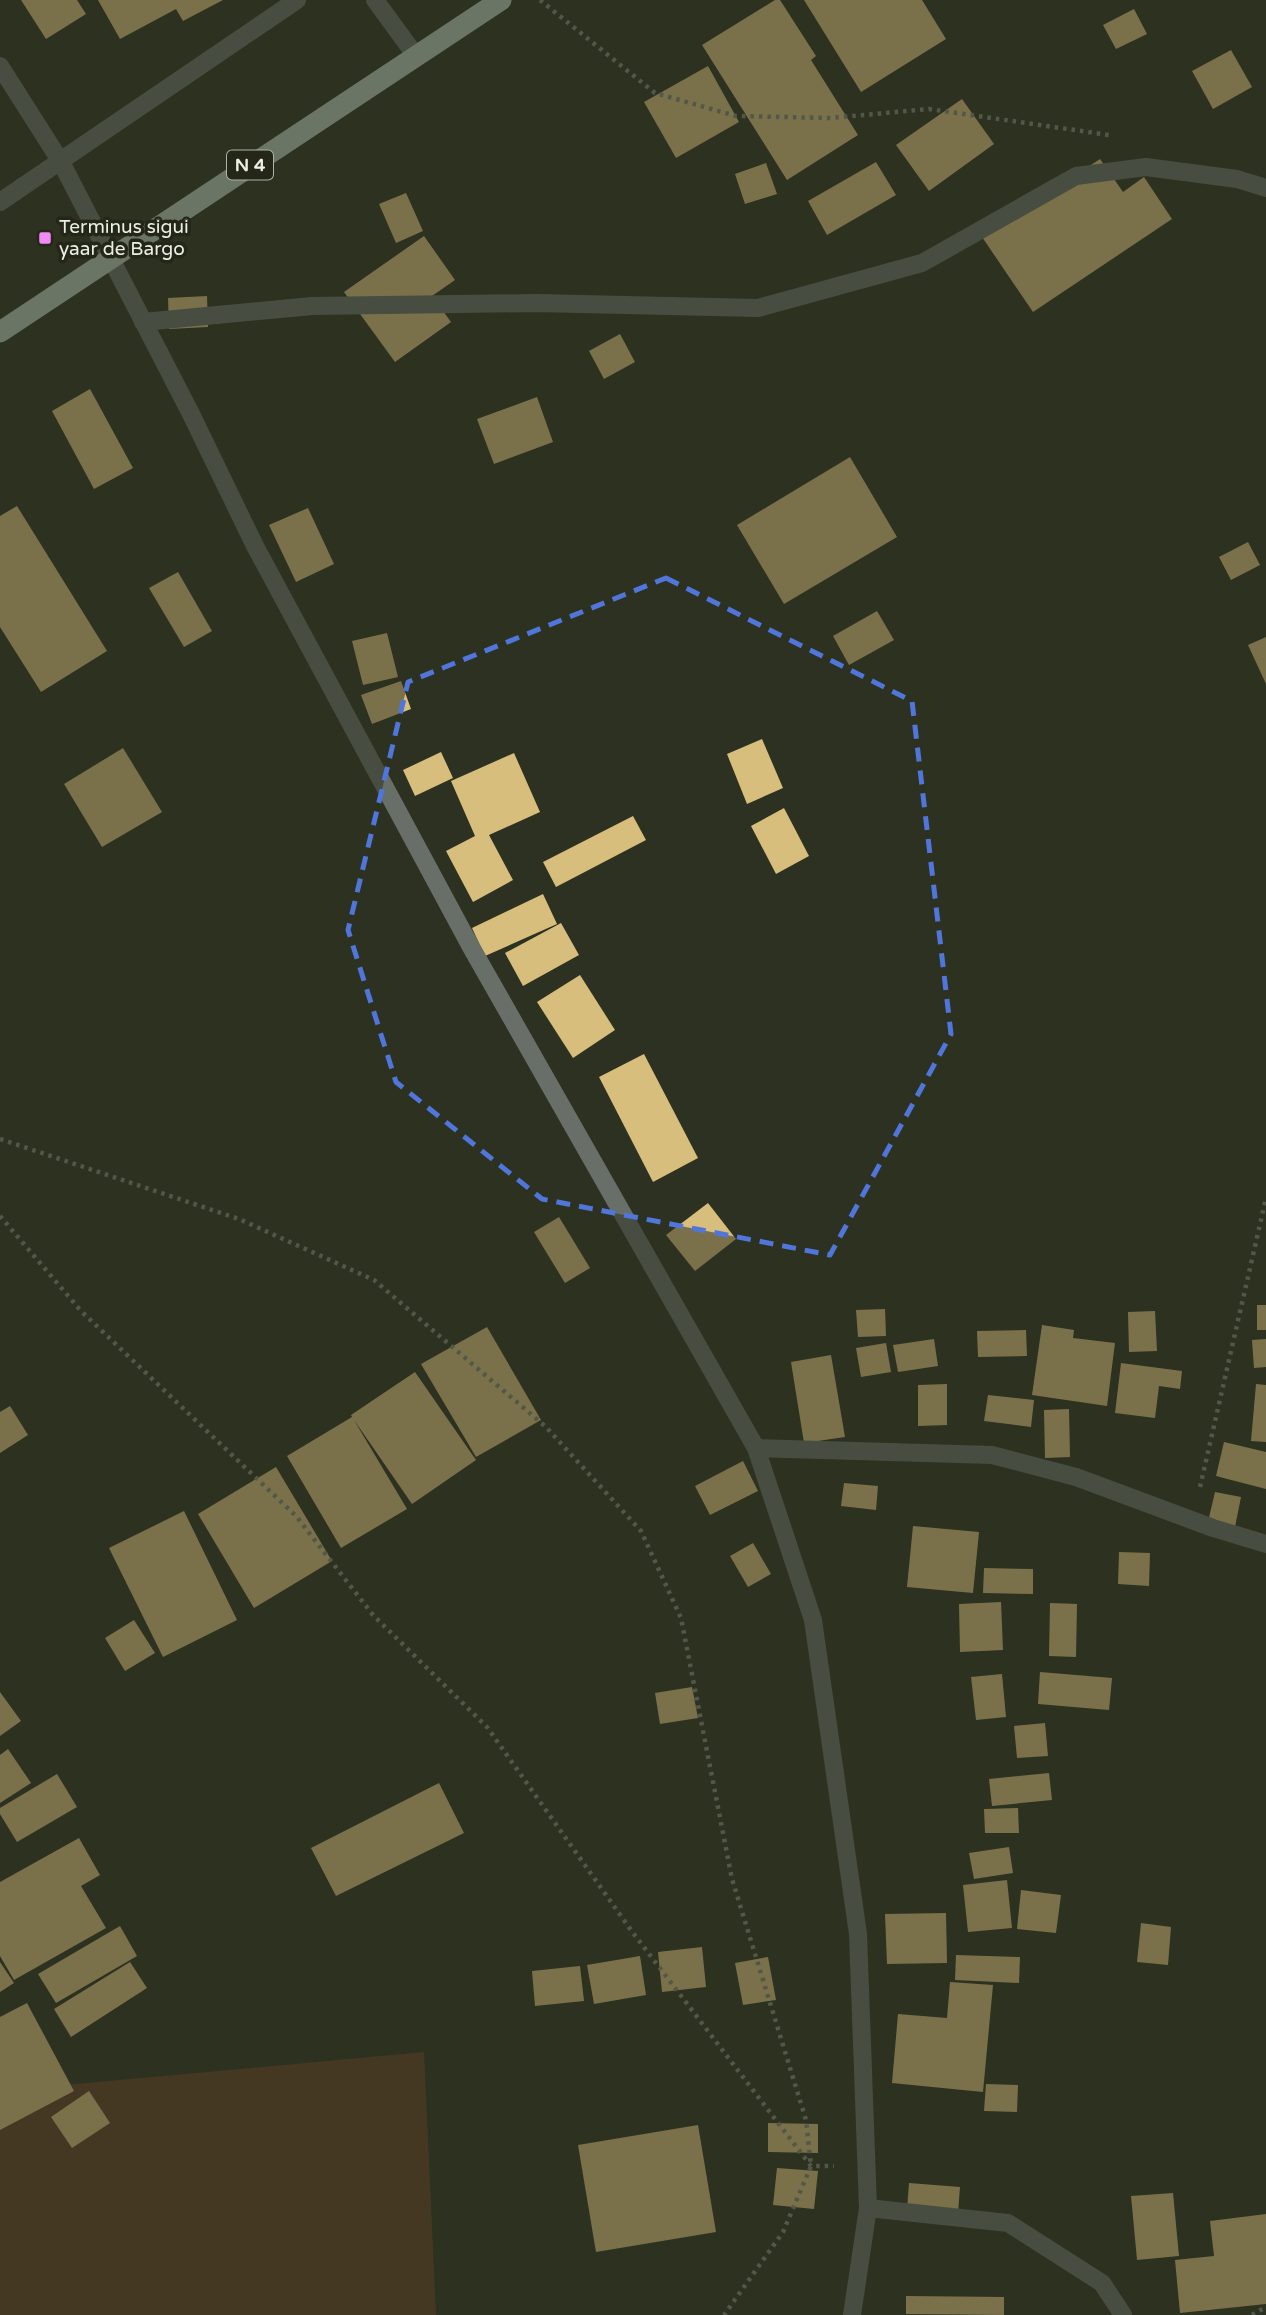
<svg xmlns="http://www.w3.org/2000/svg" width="1266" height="2315" font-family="'Varela Round',sans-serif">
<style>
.green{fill:#624026}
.building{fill:#d8be7d}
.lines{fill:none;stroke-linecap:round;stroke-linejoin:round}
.path{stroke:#828678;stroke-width:4.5;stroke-dasharray:3.5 5;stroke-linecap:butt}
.minor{stroke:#686f69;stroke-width:18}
.highway{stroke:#b6c7b8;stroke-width:21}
.marked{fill:none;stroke:#5076db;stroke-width:5;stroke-dasharray:14 9;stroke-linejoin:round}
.poi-dot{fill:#f08bf6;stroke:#242718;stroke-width:2.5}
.labels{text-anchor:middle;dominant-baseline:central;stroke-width:7;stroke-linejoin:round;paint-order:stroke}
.shield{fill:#242718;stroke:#afb2a7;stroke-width:2}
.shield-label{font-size:18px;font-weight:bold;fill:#ebeee4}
.poi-label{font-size:19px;fill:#ebeee4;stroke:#242718;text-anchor:start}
</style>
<rect width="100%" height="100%" fill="#2d3121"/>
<path class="green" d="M 424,2052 L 436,2315 L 0,2315 L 0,2091 Z"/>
<g class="building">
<path d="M 21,0 L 77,0 L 86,14 L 46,39 Z"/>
<path d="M 98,0 L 223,0 L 183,21 L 176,9 L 120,39 Z"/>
<path d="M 775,0 L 780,0 L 816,56 L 811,60 L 858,135 L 787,180 L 702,45 Z"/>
<path d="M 804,0 L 922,0 L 946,39 L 861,92 Z"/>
<path d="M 1134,9 L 1147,34 L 1116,49 L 1103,25 Z"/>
<path d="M 1231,50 L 1252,87 L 1213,109 L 1192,71 Z"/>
<path d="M 708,66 L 739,122 L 676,158 L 644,102 Z"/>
<path d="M 962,99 L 994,144 L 929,191 L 896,145 Z"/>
<path d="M 1100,159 L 1123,192 L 1144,177 L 1172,219 L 1033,312 L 982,237 Z"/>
<path d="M 876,162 L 896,195 L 827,235 L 808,201 Z"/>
<path d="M 766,163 L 777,194 L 745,204 L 735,174 Z"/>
<path d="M 406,193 L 423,231 L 396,243 L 379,204 Z"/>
<path d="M 424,236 L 455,280 L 432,296 L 451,322 L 395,362 L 344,292 Z"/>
<path d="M 207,296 L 208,327 L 169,329 L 168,298 Z"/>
<path d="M 620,334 L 635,362 L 604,379 L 589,351 Z"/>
<path d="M 90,389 L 133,468 L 94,489 L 52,411 Z"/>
<path d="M 537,397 L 553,442 L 494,464 L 477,419 Z"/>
<path d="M 850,457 L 897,537 L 784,604 L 737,525 Z"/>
<path d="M 17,506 L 107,651 L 41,692 L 0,627 L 0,516 Z"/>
<path d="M 308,508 L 334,564 L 296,582 L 269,525 Z"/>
<path d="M 1248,542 L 1260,565 L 1231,580 L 1219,557 Z"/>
<path d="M 178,572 L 212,631 L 184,647 L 149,588 Z"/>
<path d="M 877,611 L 894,640 L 849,665 L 833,636 Z"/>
<path d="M 387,633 L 398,677 L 363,685 L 352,641 Z"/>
<path d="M 1266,637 L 1266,684 L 1248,645 Z"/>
<path d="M 401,681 L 411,709 L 372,724 L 361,695 Z"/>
<path d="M 762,739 L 783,788 L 747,804 L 727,754 Z"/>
<path d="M 123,748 L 162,812 L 102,847 L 64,784 Z"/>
<path d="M 441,752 L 453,778 L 415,796 L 403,770 Z"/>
<path d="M 514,753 L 540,812 L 489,835 L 513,880 L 473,902 L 446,851 L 475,836 L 451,781 Z"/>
<path d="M 784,808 L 809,856 L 776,874 L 751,826 Z"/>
<path d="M 633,816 L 646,840 L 556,887 L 543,862 Z"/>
<path d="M 543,894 L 557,924 L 485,956 L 472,928 Z"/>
<path d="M 561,923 L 579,955 L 523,986 L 505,953 Z"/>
<path d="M 580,975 L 615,1030 L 573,1058 L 537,1002 Z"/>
<path d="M 644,1054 L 698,1158 L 653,1182 L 599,1077 Z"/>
<path d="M 708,1203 L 736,1239 L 695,1271 L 666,1235 Z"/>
<path d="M 559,1217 L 590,1268 L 565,1283 L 534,1232 Z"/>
<rect x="1257" y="1305" width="9" height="25"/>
<path d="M 885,1309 L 886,1336 L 858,1337 L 856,1310 Z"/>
<path d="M 1155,1311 L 1157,1351 L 1129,1352 L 1128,1312 Z"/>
<path d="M 1042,1325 L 1074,1330 L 1073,1338 L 1115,1343 L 1107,1406 L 1032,1395 Z"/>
<path d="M 487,1327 L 541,1420 L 476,1457 L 421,1364 Z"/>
<path d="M 1026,1330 L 1027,1356 L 978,1357 L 977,1331 Z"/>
<path d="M 934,1339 L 938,1366 L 898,1372 L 893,1345 Z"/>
<path d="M 1266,1339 L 1266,1367 L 1254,1368 L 1252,1340 Z"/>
<path d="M 886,1343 L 891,1372 L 861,1377 L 856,1348 Z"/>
<path d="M 831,1355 L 845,1437 L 804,1443 L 791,1362 Z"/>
<path d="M 1121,1363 L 1182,1371 L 1180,1389 L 1159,1386 L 1155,1418 L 1115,1413 Z"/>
<path d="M 415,1372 L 476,1460 L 412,1504 L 354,1420 L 407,1509 L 341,1548 L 287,1456 L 352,1417 L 351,1415 Z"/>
<path d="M 947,1384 L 947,1425 L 918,1426 L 918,1385 Z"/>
<path d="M 1256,1384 L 1266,1385 L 1266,1442 L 1251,1441 Z"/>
<path d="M 988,1395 L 1034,1400 L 1031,1427 L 984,1421 Z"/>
<path d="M 10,1406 L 28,1435 L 0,1453 L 0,1412 Z"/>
<path d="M 1069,1409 L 1070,1457 L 1045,1458 L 1044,1410 Z"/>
<path d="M 1224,1442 L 1266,1452 L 1266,1489 L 1216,1476 Z"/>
<path d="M 743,1461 L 758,1491 L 710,1515 L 695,1486 Z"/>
<path d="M 276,1467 L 332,1561 L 254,1608 L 198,1514 Z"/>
<path d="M 844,1483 L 878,1486 L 876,1510 L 841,1506 Z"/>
<path d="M 1215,1492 L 1241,1497 L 1234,1532 L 1207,1526 Z"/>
<path d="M 184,1511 L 237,1620 L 163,1657 L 109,1548 Z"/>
<path d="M 913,1526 L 979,1532 L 973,1593 L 907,1587 Z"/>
<path d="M 753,1543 L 771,1574 L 748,1587 L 730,1556 Z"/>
<path d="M 1119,1552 L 1150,1553 L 1149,1586 L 1118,1584 Z"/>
<path d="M 984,1568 L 1033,1569 L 1033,1594 L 983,1593 Z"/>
<path d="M 1001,1602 L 1003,1650 L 960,1652 L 959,1604 Z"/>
<path d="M 1050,1603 L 1077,1604 L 1076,1657 L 1049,1656 Z"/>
<path d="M 134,1620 L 155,1653 L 125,1671 L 105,1638 Z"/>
<path d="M 1040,1672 L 1112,1678 L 1109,1710 L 1038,1704 Z"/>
<path d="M 1002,1674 L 1006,1717 L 976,1720 L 971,1677 Z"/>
<path d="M 692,1687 L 698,1718 L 660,1724 L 655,1693 Z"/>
<path d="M 0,1692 L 21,1721 L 0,1736 Z"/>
<path d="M 1045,1723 L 1048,1756 L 1017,1758 L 1014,1726 Z"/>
<path d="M 8,1749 L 31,1783 L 0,1803 L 0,1755 Z"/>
<path d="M 1049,1773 L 1052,1800 L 992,1806 L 989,1779 Z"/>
<path d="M 57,1774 L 77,1807 L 17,1842 L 0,1814 L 0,1808 Z"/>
<path d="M 439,1783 L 464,1833 L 336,1896 L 311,1848 Z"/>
<path d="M 1018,1808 L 1019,1833 L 985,1833 L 984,1809 Z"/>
<path d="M 79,1838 L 100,1875 L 81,1886 L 106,1928 L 14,1980 L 0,1956 L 0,1882 Z"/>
<path d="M 1009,1847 L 1013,1873 L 974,1879 L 969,1853 Z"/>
<path d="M 1007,1880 L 1012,1928 L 968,1932 L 963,1885 Z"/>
<path d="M 1021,1890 L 1061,1895 L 1056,1933 L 1017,1929 Z"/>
<path d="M 946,1913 L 947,1963 L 887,1964 L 885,1914 Z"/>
<path d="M 1141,1923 L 1171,1927 L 1168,1965 L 1137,1962 Z"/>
<path d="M 120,1926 L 137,1956 L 56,2003 L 38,1974 Z"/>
<path d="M 702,1947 L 706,1987 L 662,1992 L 658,1952 Z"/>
<path d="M 956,1955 L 1020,1957 L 1019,1983 L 955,1980 Z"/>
<path d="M 640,1956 L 646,1995 L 594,2004 L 587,1965 Z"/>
<path d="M 768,1957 L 776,2000 L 743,2005 L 735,1963 Z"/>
<path d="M 0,1962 L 14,1983 L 0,1992 Z"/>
<path d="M 130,1962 L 147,1988 L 71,2037 L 54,2009 Z"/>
<path d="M 580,1966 L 584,2001 L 535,2006 L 532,1971 Z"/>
<path d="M 950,1982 L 993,1985 L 983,2092 L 892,2083 L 898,2014 L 947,2018 Z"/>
<path d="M 27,2003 L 74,2091 L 0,2130 L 0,2017 Z"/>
<path d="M 986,2084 L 1018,2085 L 1017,2112 L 984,2111 Z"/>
<path d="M 89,2091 L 110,2123 L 72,2148 L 51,2117 Z"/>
<path d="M 768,2123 L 818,2124 L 818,2153 L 768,2152 Z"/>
<path d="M 698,2125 L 716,2232 L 596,2252 L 578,2145 Z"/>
<path d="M 777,2168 L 818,2171 L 814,2209 L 773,2205 Z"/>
<path d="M 909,2183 L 960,2187 L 958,2213 L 907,2210 Z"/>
<path d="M 1173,2193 L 1179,2256 L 1137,2260 L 1131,2196 Z"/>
<path d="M 1266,2214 L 1266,2304 L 1180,2313 L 1175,2260 L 1214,2256 L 1210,2221 Z"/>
<path d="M 906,2296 L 1004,2297 L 1004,2315 L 906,2314 Z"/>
</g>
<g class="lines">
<g class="path">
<path d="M 540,0 L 655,93 L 736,116 L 831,118 L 929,109 L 1109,135"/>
<path d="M 0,1139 L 239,1219 L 374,1280 L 546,1427 L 641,1531 L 681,1618 L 732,1879 L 806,2120 L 811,2166 L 783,2232 L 724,2315"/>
<path d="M 0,1216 L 81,1311 L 296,1516 L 373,1615 L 487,1727 L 633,1933 L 811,2166 L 834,2166"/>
<path d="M 1200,1487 L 1266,1198"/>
<path d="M 1252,2315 L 1266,2307"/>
</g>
<g class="minor">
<path d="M 375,0 L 416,56"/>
<path d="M 0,66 L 61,162 L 191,414 L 255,546 L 471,947 L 756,1448 L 813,1620 L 858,1934 L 868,2208 L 852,2315"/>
<path d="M 0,202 L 297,0"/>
<path d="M 143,322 L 312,306 L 537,303 L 758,308 L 922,263 L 1076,176 L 1146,167 L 1237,179 L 1266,188"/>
<path d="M 756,1448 L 992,1455 L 1076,1477 L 1213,1528 L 1266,1544"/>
<path d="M 868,2208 L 1008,2223 L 1102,2283 L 1123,2315"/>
</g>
<path class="highway" d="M 0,332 L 501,0"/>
</g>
<path d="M0 0H1266V2315H0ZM 666,578 L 912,701 L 951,1034 L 830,1255 L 542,1199 L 396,1082 L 348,930 L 408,682 Z" fill="#2d3121" fill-opacity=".55" fill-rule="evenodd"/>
<path class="marked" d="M 666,578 L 912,701 L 951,1034 L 830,1255 L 542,1199 L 396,1082 L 348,930 L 408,682 Z"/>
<rect class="poi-dot" x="38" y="231" width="14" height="14" rx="3.5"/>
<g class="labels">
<rect class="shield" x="227" y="150.5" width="46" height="29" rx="5"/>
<g class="shield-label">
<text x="250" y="165">N 4</text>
</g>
<g class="poi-label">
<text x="59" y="227">Terminus sigui<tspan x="59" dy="22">yaar de Bargo</tspan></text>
</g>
</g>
</svg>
